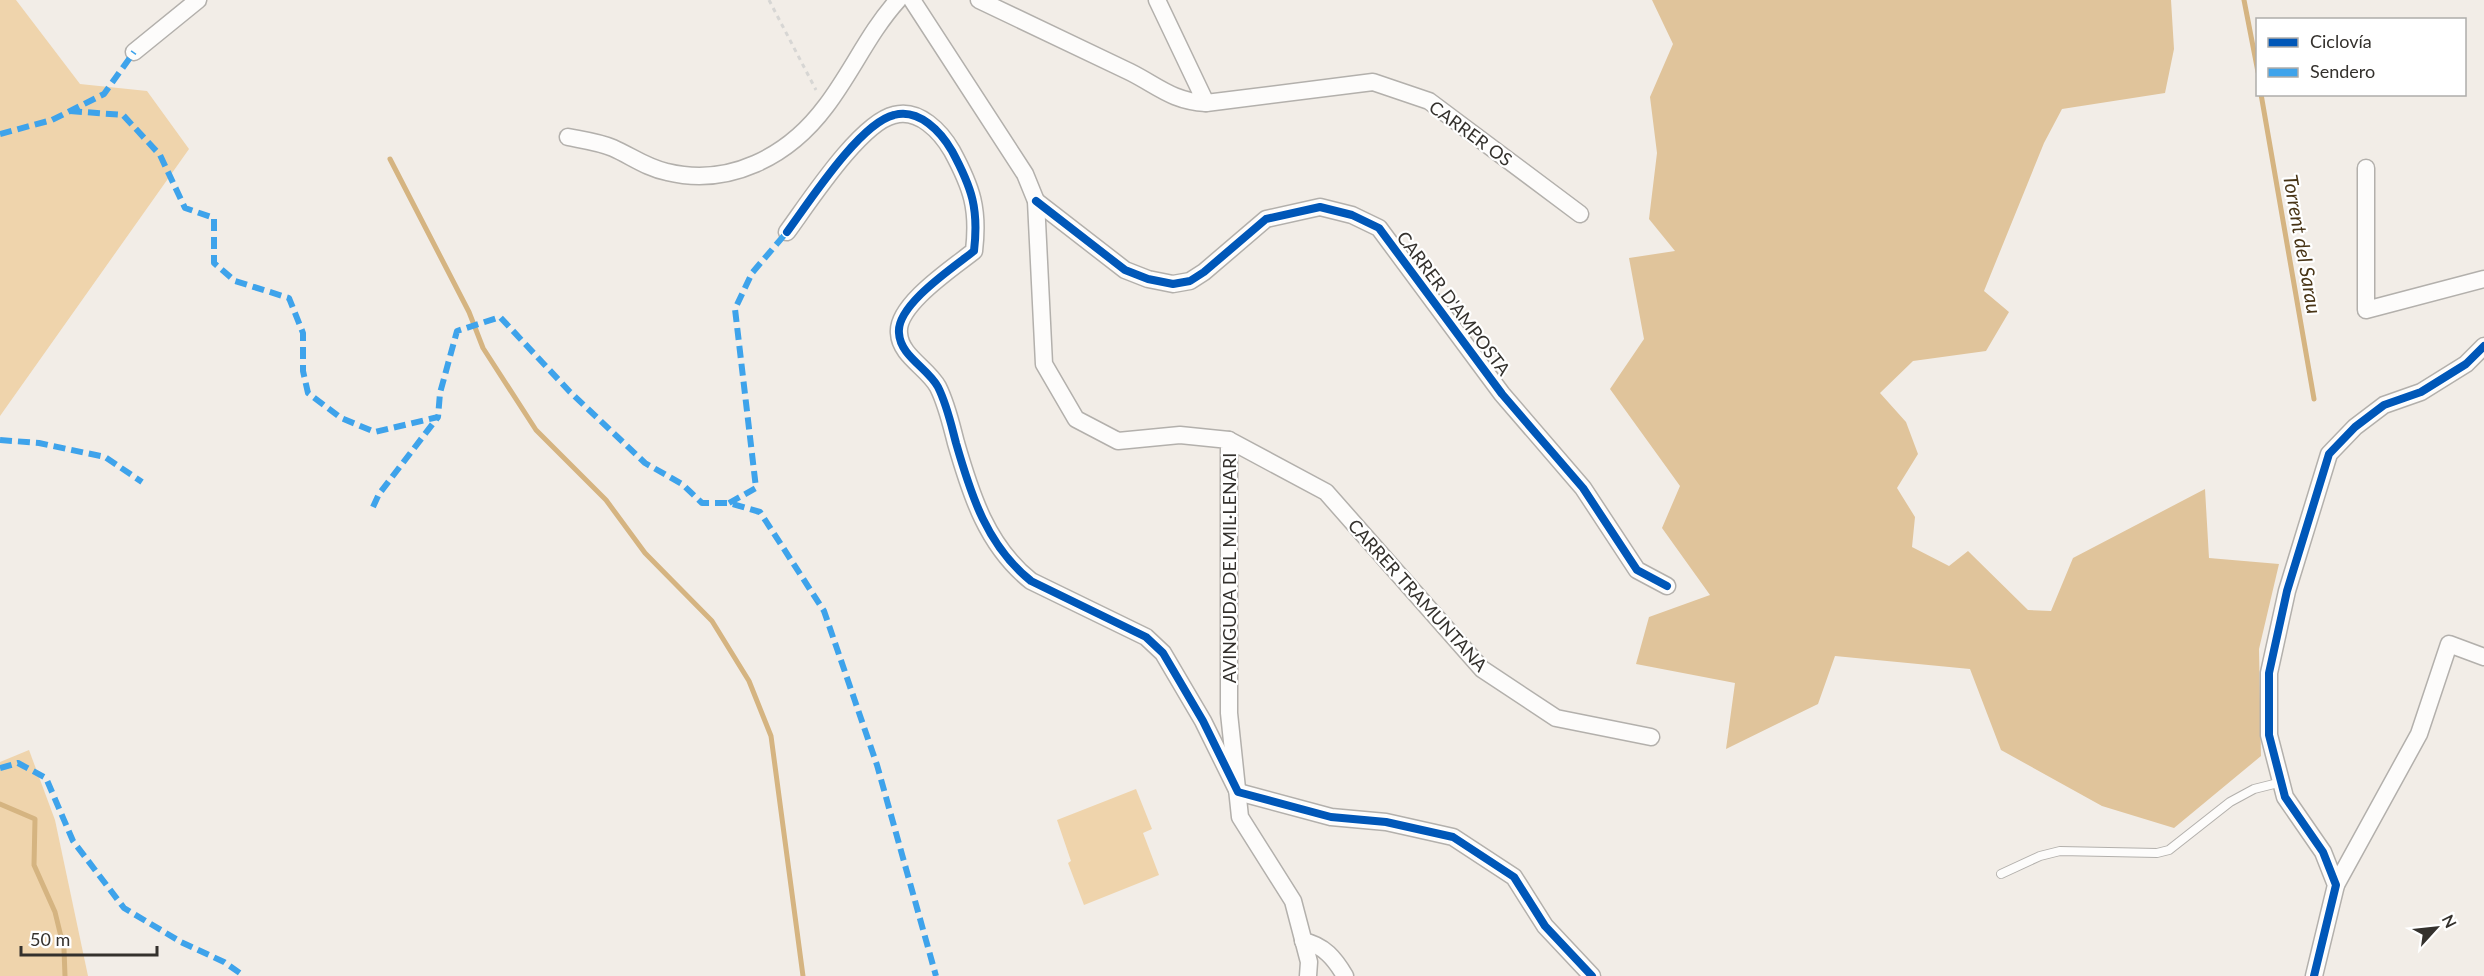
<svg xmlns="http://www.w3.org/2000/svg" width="2484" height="976" font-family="Lato,sans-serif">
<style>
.green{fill:#efd4ac}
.forest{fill:#e0c49b}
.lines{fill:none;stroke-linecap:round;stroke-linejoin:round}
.stream{stroke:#d5b481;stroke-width:5}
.service-casing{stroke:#b3b0ac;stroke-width:10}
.minor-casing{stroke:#b3b0ac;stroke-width:19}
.path{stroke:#d7d6d4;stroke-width:3;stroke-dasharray:4.5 4.5;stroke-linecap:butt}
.service{stroke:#fdfcfb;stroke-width:8}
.minor{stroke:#fdfcfb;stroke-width:16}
.quiet{stroke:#3ea3eb;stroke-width:6;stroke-dasharray:12 6;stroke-linecap:butt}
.cycleway-casing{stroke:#fff;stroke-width:11}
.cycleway{stroke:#0057b8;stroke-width:8}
.labels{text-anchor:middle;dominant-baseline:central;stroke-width:4.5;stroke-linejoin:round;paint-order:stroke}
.street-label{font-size:18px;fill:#34312d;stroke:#fff}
.water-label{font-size:20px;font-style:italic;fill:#483415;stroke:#fff}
</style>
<rect width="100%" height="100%" fill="#f2ede7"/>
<g class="green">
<path d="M 0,0 L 16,0 L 80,84 L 147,91 L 189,149 L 0,416 Z"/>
<path d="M 29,750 L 55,820 L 88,976 L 0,976 L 0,762 Z"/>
<path d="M 1136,789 L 1152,829 L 1143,833 L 1159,875 L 1084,905 L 1068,863 L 1071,861 L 1057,820 Z"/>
</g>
<path class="forest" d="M 1652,0 L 2171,0 L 2174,49 L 2165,93 L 2062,109 L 2044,143 L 1984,291 L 2009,312 L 1986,351 L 1913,361 L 1880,393 L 1906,422 L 1918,454 L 1897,488 L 1915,517 L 1912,547 L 1949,566 L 1968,551 L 2028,610 L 2051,611 L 2073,558 L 2205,489 L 2209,558 L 2279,564 L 2259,649 L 2261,756 L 2174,828 L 2102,806 L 2001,750 L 1970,669 L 1835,656 L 1818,704 L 1726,749 L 1735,683 L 1636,664 L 1649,617 L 1710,595 L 1662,528 L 1680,486 L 1610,389 L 1644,339 L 1629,258 L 1675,251 L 1649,219 L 1657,153 L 1650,97 L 1673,44 Z"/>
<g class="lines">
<g class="stream">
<path d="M 2244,0 L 2258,72"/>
<path d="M 2261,94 L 2314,399"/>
<path d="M 390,159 L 469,312 L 483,348 L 536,430 L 606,500 L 645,553 L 712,621 L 749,681 L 771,736 L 803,976"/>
<path d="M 0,804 L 35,819 L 34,865 L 55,912 L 64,949 L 65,976"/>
</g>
<defs>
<path id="service" d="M 2001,874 L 2040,856 L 2060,851 L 2157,853 L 2169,850 L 2230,802 L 2254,789 L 2282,782"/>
<g id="minor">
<path d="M 912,0 L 1025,174 L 1036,201 L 1044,364 L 1076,419 L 1118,441 L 1180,435 L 1229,440 L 1229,713 L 1240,817 L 1293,901 L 1309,962 L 1308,976"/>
<path d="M 979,0 C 1029,24 1079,48 1130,72 C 1158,86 1172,101 1206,103 L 1157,0"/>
<path d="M 134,52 L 198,0"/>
<path d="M 1206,103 L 1373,82 L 1429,101 L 1580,214"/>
<path d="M 568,137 C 583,140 599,142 613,148 C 631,156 647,168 667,172 C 729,187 788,157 826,106 C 852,72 869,32 898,0"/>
<path d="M 2366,168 L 2366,310 L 2484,279"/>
<path d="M 1036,201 L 1125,270 L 1148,279 L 1173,284 L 1190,281 L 1204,272 L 1266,219 L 1320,207 L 1352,215 L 1379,228 L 1502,394 L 1583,488 L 1637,570 L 1667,586"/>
<path d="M 787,232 C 809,202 860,123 894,115 C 919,108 941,132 952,151 C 972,188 979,209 974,251 C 954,267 896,305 899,333 C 900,356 928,368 938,387 C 947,405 951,424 956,443 C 971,495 987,546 1031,581 L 1146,637 L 1163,653 L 1203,721 L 1238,792 L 1331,817 L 1386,822 L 1453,837 L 1514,877 L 1545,926 L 1592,976"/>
<path d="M 1229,440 L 1326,492 L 1482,669 L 1556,718 L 1651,737"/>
<path d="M 2336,885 L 2419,734 L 2449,644 L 2484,657"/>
<path d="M 1303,941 C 1324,945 1335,959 1345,976"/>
<path d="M 2314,976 L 2336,885 L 2323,852 L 2285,797 L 2269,735 L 2269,673 L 2287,591 L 2329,454 L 2355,427 L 2384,405 L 2421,392 L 2466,364 L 2484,346"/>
</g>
</defs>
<use href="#service" class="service-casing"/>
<use href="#minor" class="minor-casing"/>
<path class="path" d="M 769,0 L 816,90"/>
<use href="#service" class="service"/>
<use href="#minor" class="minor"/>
<g class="quiet">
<path d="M 70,111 L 123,115 L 160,155 L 185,208 L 214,218 L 214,263 L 235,281 L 289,298 L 303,333 L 303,371 L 308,393 L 341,418 L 375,432 L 438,417 L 440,393 L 457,331 L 500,317 L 570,392 L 645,463 L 682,484 L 702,503 L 729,503 L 760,512 L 824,611 L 877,765 L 936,976"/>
<path d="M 0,134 L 52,120 L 104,94 L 134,52"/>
<path d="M 0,440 L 39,443 L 105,457 L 142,482"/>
<path d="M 729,503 L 756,488 L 735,309 L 752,273 L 787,232"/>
<path d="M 373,507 L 379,494 L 438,417"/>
<path d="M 0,768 L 18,763 L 46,778 L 73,841 L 124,908 L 181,942 L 224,962 L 244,976"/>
</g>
<defs>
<g id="cycleway">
<path d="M 1036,201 L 1125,270 L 1148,279 L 1173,284 L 1190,281 L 1204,272 L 1266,219 L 1320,207 L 1352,215 L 1379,228 L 1502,394 L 1583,488 L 1637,570 L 1667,586"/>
<path d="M 787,232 C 809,202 860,123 894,115 C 919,108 941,132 952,151 C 972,188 979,209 974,251 C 954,267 896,305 899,333 C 900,356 928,368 938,387 C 947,405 951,424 956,443 C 971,495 987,546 1031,581 L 1146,637 L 1163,653 L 1203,721 L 1238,792 L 1331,817 L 1386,822 L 1453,837 L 1514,877 L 1545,926 L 1592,976"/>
<path d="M 2314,976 L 2336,885 L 2323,852 L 2285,797 L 2269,735 L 2269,673 L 2287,591 L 2329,454 L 2355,427 L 2384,405 L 2421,392 L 2466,364 L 2484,346"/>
</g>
</defs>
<use href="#cycleway" class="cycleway-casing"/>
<use href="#cycleway" class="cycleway"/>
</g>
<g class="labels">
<g class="street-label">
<text transform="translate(1471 133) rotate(36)">CARRER OS</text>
<text transform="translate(1454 303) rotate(53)">CARRER D'AMPOSTA</text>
<text transform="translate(1229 568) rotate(-90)">AVINGUDA DEL MIL·LENARI</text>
<text transform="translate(1418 595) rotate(48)">CARRER TRAMUNTANA</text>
</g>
<g class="water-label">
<text transform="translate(2303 244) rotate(80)">Torrent del Sarau</text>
</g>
</g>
<rect x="2256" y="18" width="210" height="78" fill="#ffffff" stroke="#aeadab" stroke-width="1.5"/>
<rect x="2268" y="38" width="30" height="9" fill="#0057b8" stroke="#aeadab" stroke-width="1.5"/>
<text x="2310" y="48" font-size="18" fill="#34312d">Ciclovía</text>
<rect x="2268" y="68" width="30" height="9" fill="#3ea3eb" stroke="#aeadab" stroke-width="1.5"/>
<text x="2310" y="78" font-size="18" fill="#34312d">Sendero</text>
<g transform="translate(2436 928) rotate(63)" stroke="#ffffff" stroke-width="4.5" paint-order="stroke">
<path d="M0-4.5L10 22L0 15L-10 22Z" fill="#34312d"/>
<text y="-9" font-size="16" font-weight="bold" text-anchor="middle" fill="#34312d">N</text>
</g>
<path d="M21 946v9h136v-9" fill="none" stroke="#34312d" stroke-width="3"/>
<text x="30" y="946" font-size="18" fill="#34312d" stroke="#ffffff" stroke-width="4.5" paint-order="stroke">50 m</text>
</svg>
